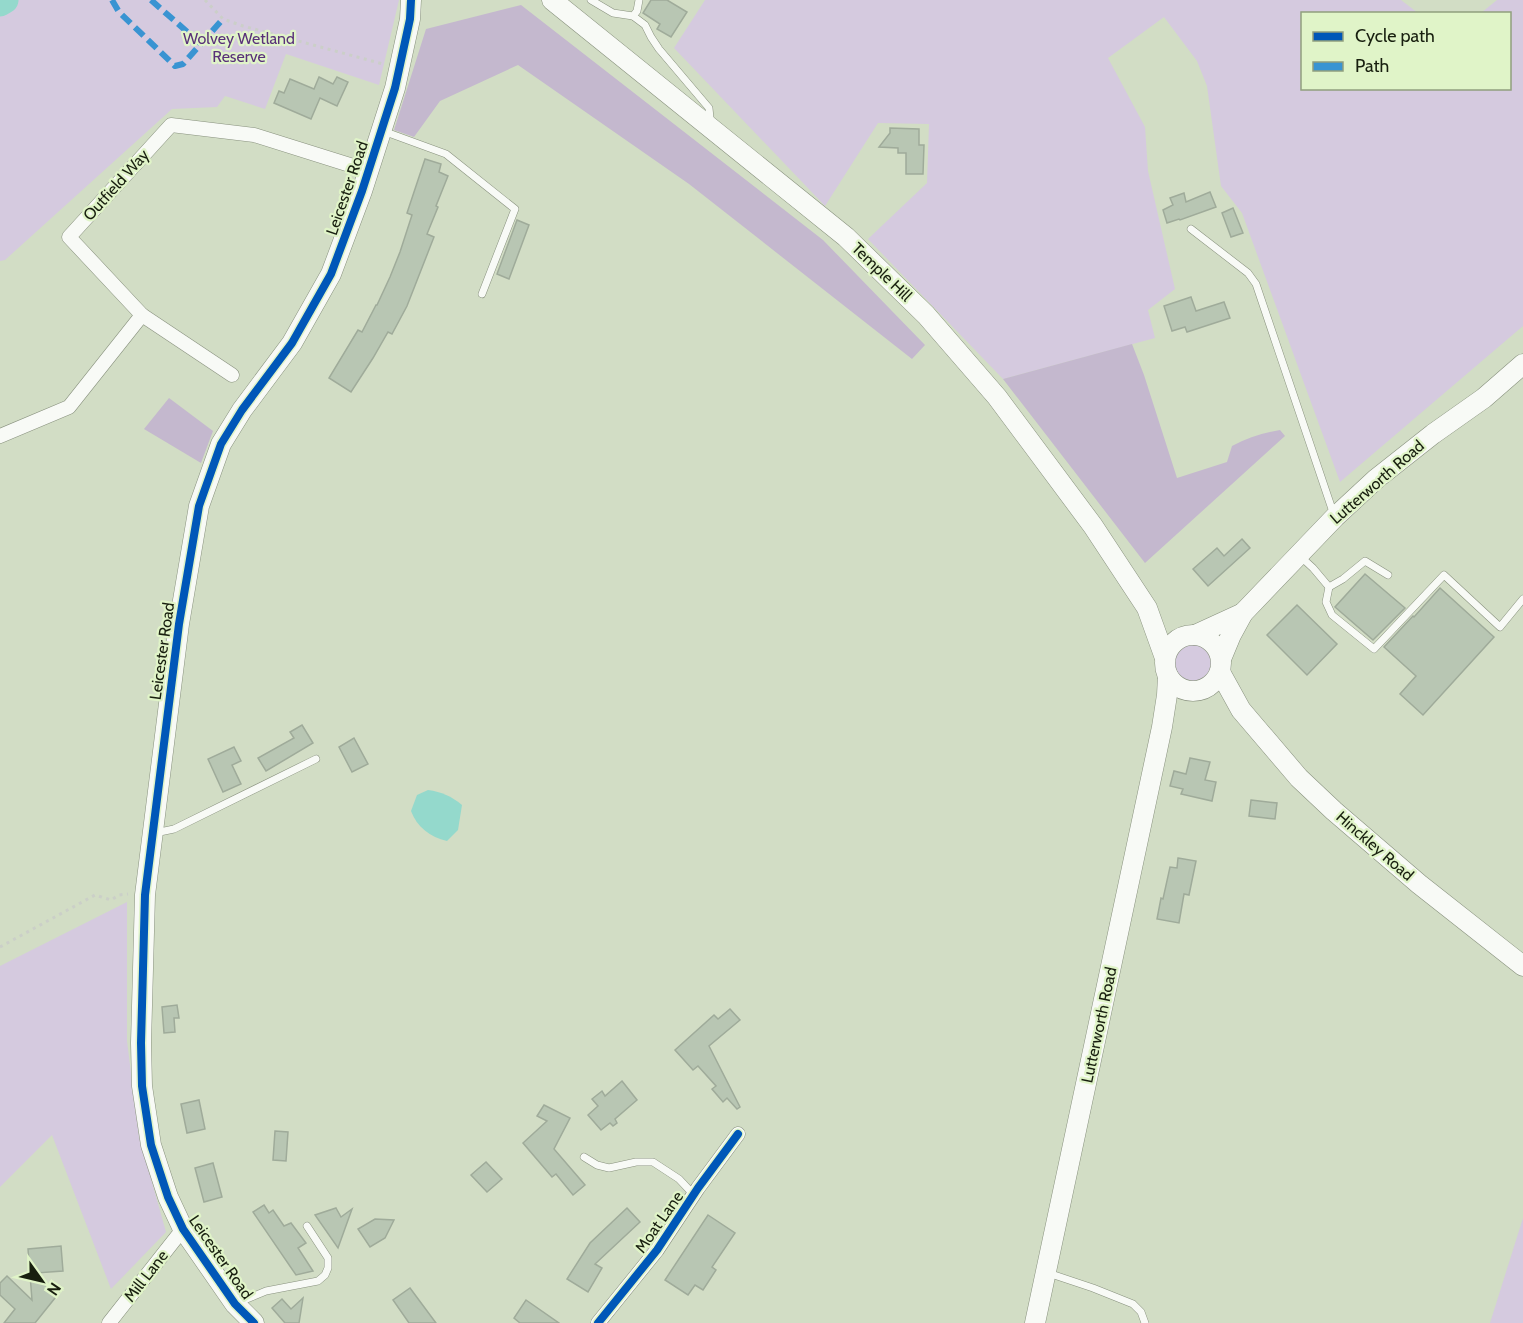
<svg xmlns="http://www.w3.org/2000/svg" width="1523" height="1323" font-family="Cabin,sans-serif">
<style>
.green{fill:#d5cadf}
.forest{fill:#c4b8ce}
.water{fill:#94d9cc}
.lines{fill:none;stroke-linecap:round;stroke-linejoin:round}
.river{stroke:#94d9cc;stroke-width:27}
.building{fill:#b8c6b3;stroke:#9fab9a;stroke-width:1.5}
.lane-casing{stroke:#88917e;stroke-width:8}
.street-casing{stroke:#88917e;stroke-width:15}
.secondary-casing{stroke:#88917e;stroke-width:21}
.path{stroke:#cbcfc8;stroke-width:3;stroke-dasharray:3 4.5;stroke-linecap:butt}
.lane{stroke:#f8faf6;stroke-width:7}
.street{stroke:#f8faf6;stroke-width:14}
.secondary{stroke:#f8faf6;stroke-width:20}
.quiet{stroke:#3994d2;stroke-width:6;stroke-dasharray:12 6;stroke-linecap:butt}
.cycleway-casing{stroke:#e0f4c8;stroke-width:11}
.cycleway{stroke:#0057b8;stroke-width:8}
.labels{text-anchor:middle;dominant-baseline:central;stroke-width:4.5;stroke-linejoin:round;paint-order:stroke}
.park-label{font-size:16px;fill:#593179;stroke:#e0f4c8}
.street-label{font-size:16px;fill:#181f0f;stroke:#e0f4c8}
</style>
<rect width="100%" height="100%" fill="#d2ddc5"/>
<g class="green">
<path d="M 5,0 L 399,0 L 379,85 L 286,54 L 265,109 L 225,96 L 217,107 L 172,109 L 5,260 L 0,261 L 0,3 Z"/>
<path d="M 705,0 L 1401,0 L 1418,13 L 1302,14 L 1302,88 L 1510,88 L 1510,14 L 1481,13 L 1497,0 L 1523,0 L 1523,326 L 1340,482 L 1242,213 L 1221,186 L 1207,86 L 1197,61 L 1164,17 L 1108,58 L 1145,127 L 1148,171 L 1175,289 L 1148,310 L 1155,338 L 1003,379 L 868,239 L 927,183 L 929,124 L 878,123 L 825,206 L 674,48 Z"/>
<circle cx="1192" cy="663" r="22"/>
<path d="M 127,902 L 127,1041 L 139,1136 L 166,1232 L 111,1289 L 52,1135 L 0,1187 L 0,966 Z"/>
<path d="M 1523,1218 L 1523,1323 L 1490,1323 Z"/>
</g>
<g class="forest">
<path d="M 521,5 L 823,240 L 925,345 L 912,359 L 689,184 L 518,65 L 440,101 L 414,137 L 394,130 L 426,29 Z"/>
<path d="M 1132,344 L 1144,375 L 1177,478 L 1227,462 L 1232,446 C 1247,438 1263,433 1280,430 L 1285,436 L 1145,563 L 1003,379 Z"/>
<path d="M 169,398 L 213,431 L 201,463 L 144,429 Z"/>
</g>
<path class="water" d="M 428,790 C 442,792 451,796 462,805 L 458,830 L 447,841 C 430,837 417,827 411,811 L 417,795 Z"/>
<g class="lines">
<path class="river" d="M 0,3 L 5,0"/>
</g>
<g class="building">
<path d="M 651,0 L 667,0 L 687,12 L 671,37 L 657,29 L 660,24 L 643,13 Z"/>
<path d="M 319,77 L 333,84 L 337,77 L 348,82 L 337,106 L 320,98 L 311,119 L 274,103 L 279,91 L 284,93 L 290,79 L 314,89 Z"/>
<path d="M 890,128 L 919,129 L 919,145 L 924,145 L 923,174 L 906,174 L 906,153 L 898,153 L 898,148 L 879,147 L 890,133 Z"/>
<path d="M 425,159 L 441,164 L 439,172 L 448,176 L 436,206 L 438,207 L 427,234 L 434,237 L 407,306 L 392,334 L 388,332 L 373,358 L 351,392 L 329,378 L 358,330 L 362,332 L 376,305 L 377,305 L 390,277 L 400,252 L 412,215 L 407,213 Z"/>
<path d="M 1210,192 L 1216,207 L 1180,220 L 1179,219 L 1167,223 L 1163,210 L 1173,205 L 1170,198 L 1184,193 L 1186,202 Z"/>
<path d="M 1233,208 L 1243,233 L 1231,237 L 1222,213 Z"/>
<path d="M 517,220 L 529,225 L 509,279 L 497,274 Z"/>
<path d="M 1191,297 L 1196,311 L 1224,302 L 1230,318 L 1187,332 L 1185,327 L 1172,331 L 1164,306 Z"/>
<path d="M 1242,539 L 1250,548 L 1208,586 L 1193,569 L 1217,548 L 1224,556 Z"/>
<path d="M 1365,574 L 1405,608 L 1373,640 L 1335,607 Z"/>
<path d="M 1440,588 L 1494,637 L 1423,715 L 1400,694 L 1416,676 L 1384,647 L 1413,616 L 1414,617 Z"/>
<path d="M 1297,605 L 1337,644 L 1307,675 L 1267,635 Z"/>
<path d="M 302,725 L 313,743 L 266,771 L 258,758 L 294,738 L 290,732 Z"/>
<path d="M 354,738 L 368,764 L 352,772 L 339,747 Z"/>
<path d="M 234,747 L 241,761 L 232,765 L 241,784 L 223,792 L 208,759 Z"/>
<path d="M 1190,758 L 1210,762 L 1205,780 L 1216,782 L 1212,801 L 1181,794 L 1183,789 L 1170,786 L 1174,771 L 1186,774 Z"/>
<path d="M 1251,800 L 1277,803 L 1275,819 L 1249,816 Z"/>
<path d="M 1178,858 L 1196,861 L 1189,895 L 1184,894 L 1179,923 L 1157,919 L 1161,898 L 1163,899 L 1170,867 L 1177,868 Z"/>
<path d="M 177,1005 L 179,1018 L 174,1018 L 175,1032 L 164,1033 L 162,1007 Z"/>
<path d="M 730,1009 L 740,1020 L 709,1046 L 740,1107 L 737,1109 L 727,1098 L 723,1102 L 712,1089 L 716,1086 L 698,1066 L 693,1070 L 675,1050 L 714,1015 L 718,1019 Z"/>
<path d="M 622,1081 L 637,1100 L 615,1119 L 617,1123 L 613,1126 L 610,1123 L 601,1130 L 588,1115 L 598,1106 L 592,1099 L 602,1091 L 605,1096 Z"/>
<path d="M 199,1100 L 205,1129 L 187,1133 L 181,1104 Z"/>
<path d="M 544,1105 L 570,1118 L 554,1149 L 585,1185 L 573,1195 L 556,1174 L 552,1177 L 523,1143 L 547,1121 L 537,1116 Z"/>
<path d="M 275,1131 L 288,1132 L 286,1161 L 273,1160 Z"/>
<path d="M 486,1162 L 502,1179 L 487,1192 L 471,1175 Z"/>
<path d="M 213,1163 L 222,1197 L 204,1202 L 195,1168 Z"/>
<path d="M 264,1205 L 269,1213 L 273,1210 L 284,1226 L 291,1223 L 306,1243 L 298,1248 L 313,1271 L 296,1275 L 253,1212 Z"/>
<path d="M 336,1208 L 341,1217 L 352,1209 L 338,1248 L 315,1215 Z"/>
<path d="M 627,1208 L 640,1222 L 595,1264 L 602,1268 L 588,1292 L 567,1279 L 590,1243 Z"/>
<path d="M 708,1215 L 735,1233 L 712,1267 L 716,1270 L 703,1290 L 695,1285 L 688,1295 L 665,1280 Z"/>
<path d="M 375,1219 L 394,1220 L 385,1238 L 370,1247 L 358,1229 Z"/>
<path d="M 61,1246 L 63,1271 L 35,1273 L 59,1293 L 35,1323 L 4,1323 L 15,1309 L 0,1295 L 0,1283 L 7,1276 L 32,1300 L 28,1249 Z"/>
<path d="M 410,1288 L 436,1323 L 409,1323 L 393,1300 Z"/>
<path d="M 303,1298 L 299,1323 L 285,1323 L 272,1308 L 282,1299 L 291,1309 Z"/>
<path d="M 526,1300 L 559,1323 L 520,1323 L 514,1318 Z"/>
</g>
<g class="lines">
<defs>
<g id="lane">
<path d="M 591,0 L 613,13 L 633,16 L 637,11 L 639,0"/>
<path d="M 633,16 L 645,25 L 651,37 L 659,49 L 709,108 L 710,118 L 706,121"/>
<path d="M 383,131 L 446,154 L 515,209 L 482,294"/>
<path d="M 1191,229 L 1248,273 L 1256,284 L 1334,515"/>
<path d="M 1301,557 L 1313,568 L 1329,587 L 1343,579 L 1365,561 L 1388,575"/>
<path d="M 1329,587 L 1326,602 L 1332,615 L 1374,649 L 1444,575 L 1500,627 L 1523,599"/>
<path d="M 155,833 L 174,829 L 316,759"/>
<path d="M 584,1157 L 597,1165 L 609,1168 L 636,1162 L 653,1162 L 679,1179 L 694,1195"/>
<path d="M 1048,1273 L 1093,1288 L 1133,1304 L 1141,1312 L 1145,1323"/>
<path d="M 237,1303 L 266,1291 L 318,1281 L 325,1275 L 328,1268 L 328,1258 L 307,1226"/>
</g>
<g id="street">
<path d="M 232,375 L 142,315 L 69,237 L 171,125 L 254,135 L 369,171"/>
<path d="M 0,436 L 69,407 L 142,315"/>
<path d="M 109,1323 L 183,1229"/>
<path d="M 598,1323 L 657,1250 L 698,1188 L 738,1134"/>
</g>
<g id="secondary">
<path d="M 552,0 L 846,237 L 926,315 L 997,397 L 1093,526 L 1147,608 L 1165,658"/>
<circle cx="1193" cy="663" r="28"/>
<path d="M 1195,635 L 1243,613"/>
<path d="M 1221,659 L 1231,635 L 1243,613 L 1335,517 L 1376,479 L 1433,434 L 1484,398 L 1523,364"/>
<path d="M 1220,672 L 1241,710 L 1299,778 L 1334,811 L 1419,884 L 1523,966"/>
<path d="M 254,1323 L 235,1304 L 183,1229 L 168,1197 L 151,1145 L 142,1086 L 141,1043 L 145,895 L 179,624 L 199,506 L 221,444 L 242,410 L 292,343 L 331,274 L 362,191 L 395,88 L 410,19 L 411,0"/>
<path d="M 1035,1323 L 1162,727 L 1167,695 L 1168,676"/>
</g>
</defs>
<use href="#lane" class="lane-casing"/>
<use href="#street" class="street-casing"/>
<use href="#secondary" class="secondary-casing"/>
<g class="path">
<path d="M 205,0 L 223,19 L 243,26 L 383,64"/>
<path d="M 0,947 L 95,895 L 111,900 L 119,895 L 128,894"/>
</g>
<use href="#lane" class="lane"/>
<use href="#street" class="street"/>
<use href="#secondary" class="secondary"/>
<g class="quiet">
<path d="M 112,0 L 119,12 L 175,66 L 183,64 L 223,19"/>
<path d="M 151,0 L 201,44"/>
</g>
<defs>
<g id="cycleway">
<path d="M 254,1323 L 235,1304 L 183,1229 L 168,1197 L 151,1145 L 142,1086 L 141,1043 L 145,895 L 179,624 L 199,506 L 221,444 L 242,410 L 292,343 L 331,274 L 362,191 L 395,88 L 410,19 L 411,0"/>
<path d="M 598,1323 L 657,1250 L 698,1188 L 738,1134"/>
</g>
</defs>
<use href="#cycleway" class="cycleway-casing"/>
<use href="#cycleway" class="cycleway"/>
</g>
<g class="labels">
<g class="park-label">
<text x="239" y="38">Wolvey Wetland<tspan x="239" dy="18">Reserve</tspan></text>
</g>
<g class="street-label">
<text transform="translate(116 185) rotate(-48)">Outfield Way</text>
<text transform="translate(347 188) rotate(-71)">Leicester Road</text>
<text transform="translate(882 272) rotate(44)">Temple Hill</text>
<text transform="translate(1377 482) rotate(-41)">Lutterworth Road</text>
<text transform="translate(162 651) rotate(-82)">Leicester Road</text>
<text transform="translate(1375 846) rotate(41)">Hinckley Road</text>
<text transform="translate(1099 1025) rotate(-78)">Lutterworth Road</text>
<text transform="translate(659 1222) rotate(-55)">Moat Lane</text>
<text transform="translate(221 1257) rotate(55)">Leicester Road</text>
<text transform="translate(146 1276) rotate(-52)">Mill Lane</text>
</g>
</g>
<rect x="1301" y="12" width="210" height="78" fill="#e0f4c8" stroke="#909f7e" stroke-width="1.5"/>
<rect x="1313" y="32" width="30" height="9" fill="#0057b8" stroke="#909f7e" stroke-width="1.5"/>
<text x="1355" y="42" font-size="18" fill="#181f0f">Cycle path</text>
<rect x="1313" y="62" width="30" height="9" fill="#3994d2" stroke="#909f7e" stroke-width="1.5"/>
<text x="1355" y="72" font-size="18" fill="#181f0f">Path</text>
<g transform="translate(42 1281) rotate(124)" stroke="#e0f4c8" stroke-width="4.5" paint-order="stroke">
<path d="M0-4.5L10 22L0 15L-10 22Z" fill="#181f0f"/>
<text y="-9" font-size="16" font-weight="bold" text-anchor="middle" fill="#181f0f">N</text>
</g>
</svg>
